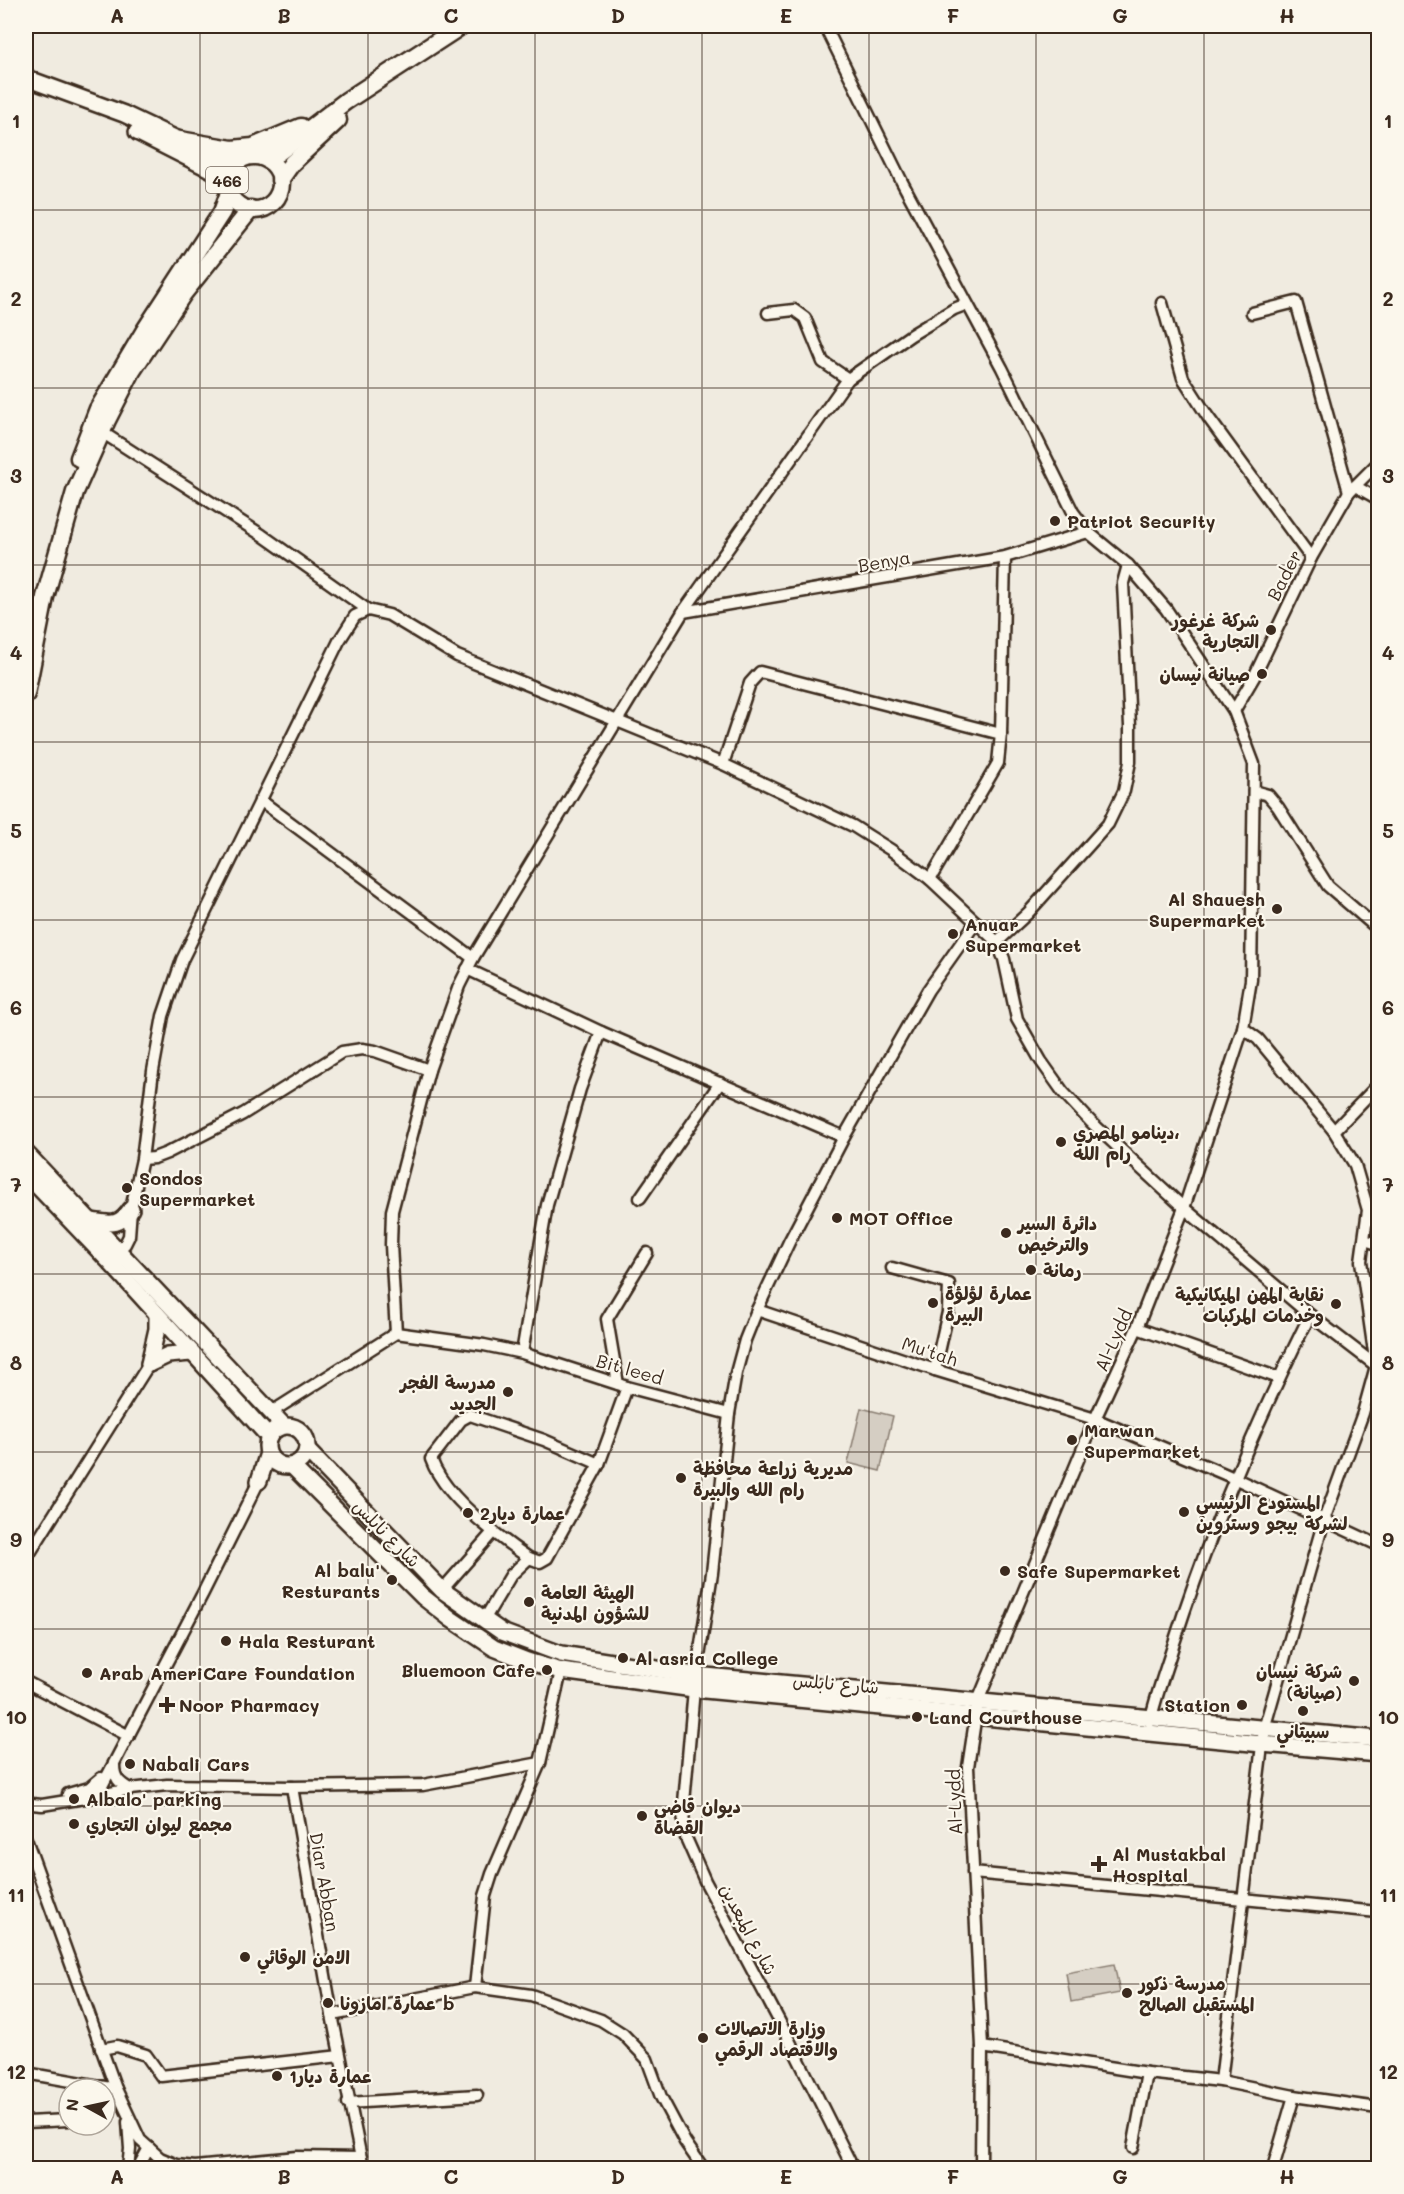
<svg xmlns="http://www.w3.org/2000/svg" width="1404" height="2194" font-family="Mali,'Playpen Sans Arabic',sans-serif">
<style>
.pitch{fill:#d5cec3;stroke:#887c70;stroke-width:1.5}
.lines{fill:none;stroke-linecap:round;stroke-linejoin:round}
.street-casing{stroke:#3b2a1e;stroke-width:15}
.secondary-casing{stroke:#3b2a1e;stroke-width:20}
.primary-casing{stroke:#3b2a1e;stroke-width:21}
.street{stroke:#fbf7ec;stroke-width:10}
.secondary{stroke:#fbf7ec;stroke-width:15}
.primary{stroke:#fbf7ec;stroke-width:16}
.grid{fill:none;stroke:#3b2a1e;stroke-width:1.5;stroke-opacity:0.55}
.poi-dot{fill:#3b2a1e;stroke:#fbf7ec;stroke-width:2}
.labels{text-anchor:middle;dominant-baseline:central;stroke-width:4.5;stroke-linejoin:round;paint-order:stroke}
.shield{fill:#fbf7ec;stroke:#75685c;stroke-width:1.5}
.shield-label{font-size:16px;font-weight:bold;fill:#3b2a1e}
.poi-label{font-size:18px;font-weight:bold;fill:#3b2a1e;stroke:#fbf7ec;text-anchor:start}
.street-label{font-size:18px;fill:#3b2a1e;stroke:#fbf7ec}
.neatline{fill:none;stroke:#3b2a1e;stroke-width:2}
.grid-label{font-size:20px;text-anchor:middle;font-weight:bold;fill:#3b2a1e}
</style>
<rect width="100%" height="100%" fill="#f0ebe0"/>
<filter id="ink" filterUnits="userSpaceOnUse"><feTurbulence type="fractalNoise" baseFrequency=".0167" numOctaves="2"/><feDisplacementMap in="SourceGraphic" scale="12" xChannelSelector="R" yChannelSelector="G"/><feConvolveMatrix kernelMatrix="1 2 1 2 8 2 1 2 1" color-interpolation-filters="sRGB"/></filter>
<g filter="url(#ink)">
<g class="pitch">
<path d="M 861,1408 L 893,1416 L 880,1471 L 848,1463 Z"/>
<path d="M 1114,1964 L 1120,1993 L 1071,2002 L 1066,1973 Z"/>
</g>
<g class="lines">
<defs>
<g id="street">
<path d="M 825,26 L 902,182 L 1002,368 L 1073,512 L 1088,532 L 1128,565 L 1166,609 L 1234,711 L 1254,764 L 1251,980 L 1243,1028 L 1184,1208 L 1137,1328 L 1095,1419 L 978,1701 L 968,1767 L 982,2047 L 1147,2073 L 1221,2081 L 1294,2096 L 1273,2168"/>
<path d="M 1162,303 L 1183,378 L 1208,417 L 1311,558"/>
<path d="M 768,313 L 794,310 L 805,318 L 823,362 L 848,379"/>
<path d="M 1252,313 L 1296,302 L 1349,492"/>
<path d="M 97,429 L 262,535 L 368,610"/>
<path d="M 1355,486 L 1378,499"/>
<path d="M 683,612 L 1005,557 L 1088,532"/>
<path d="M 1234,711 L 1254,677 L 1311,558 L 1349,492 L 1378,463"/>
<path d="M 723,764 L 750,683 L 760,672 L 1001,734"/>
<path d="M 1254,791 L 1268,795 L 1278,807 L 1328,886 L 1378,929"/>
<path d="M 260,800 L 473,958"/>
<path d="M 930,879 L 998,763 L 1001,734 L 1005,557"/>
<path d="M 997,942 L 1028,913 L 1108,824 L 1124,791 L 1130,762 L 1130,726 L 1123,583 L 1128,565"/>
<path d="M 467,969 L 601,1032 L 844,1137"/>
<path d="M 1334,1131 L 1378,1085"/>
<path d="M 142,1159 L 154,1158 L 167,1153 L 243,1114 L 342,1052 L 362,1049 L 375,1051 L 429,1070"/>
<path d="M 640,1198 L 720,1083"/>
<path d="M 1364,1240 L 1378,1244"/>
<path d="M 113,1255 L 125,1244 L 129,1236 L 131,1209 L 142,1159 L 153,1071 L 163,1016 L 182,960 L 339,641 L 355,616 L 368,610 L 389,615 L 457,656 L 723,764 L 853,826 L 891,850 L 930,879 L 997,942 L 1004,959 L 1017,1019 L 1041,1061 L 1063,1092 L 1091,1122 L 1184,1208 L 1310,1315 L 1378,1367"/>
<path d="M 892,1268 L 949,1284 L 948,1312 L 935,1370"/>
<path d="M 757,1310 L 935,1370 L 1095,1419 L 1234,1478 L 1378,1545"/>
<path d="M 1137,1328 L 1279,1378"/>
<path d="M 396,1333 L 391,1245 L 392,1211 L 429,1070 L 459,986 L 473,958 L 683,612 L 848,379 L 911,335 L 954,309 L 967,304"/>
<path d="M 522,1353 L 547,1205 L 580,1089 L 601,1032"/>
<path d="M 618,1384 L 607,1319 L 647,1253"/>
<path d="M 270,1413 L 396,1333 L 484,1345 L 522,1353 L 627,1387 L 729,1414"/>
<path d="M 529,1558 C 497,1536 444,1496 431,1459 L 461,1420 L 470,1415 L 544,1440 L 599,1464 L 627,1387"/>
<path d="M 26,1559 L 149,1364"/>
<path d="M 442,1590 L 493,1532"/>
<path d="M 484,1620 L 511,1575 L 529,1558 L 540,1562 L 547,1558 L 599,1464"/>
<path d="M 26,1682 L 129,1736"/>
<path d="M 1150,1722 C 1156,1695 1166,1669 1174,1643 C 1210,1530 1257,1421 1310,1315"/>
<path d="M 114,1765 C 114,1778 119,1783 130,1789"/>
<path d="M 292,1787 L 332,2015 L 363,2168"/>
<path d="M 68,1794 L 89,1788 L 101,1778"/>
<path d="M 91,1797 L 130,1789 L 167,1785 L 292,1787 L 423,1785 L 540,1763"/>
<path d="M 32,1804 L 42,1805 L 91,1797 L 102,1786 L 203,1593 L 259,1481"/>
<path d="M 26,1839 L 116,2089 L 140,2140 L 160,2158 L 177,2165 L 195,2167 L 297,2157 L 361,2158"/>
<path d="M 973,1873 L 1378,1912"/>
<path d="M 475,1987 L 485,1896 L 492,1874 L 540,1763 L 561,1671"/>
<path d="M 332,2015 L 475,1987 L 531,1995 L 601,2020 L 623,2034 L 647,2059 L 661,2097 L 685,2142 L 703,2168"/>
<path d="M 101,2049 L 117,2046 L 146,2055 L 161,2076 L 340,2056"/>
<path d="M 26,2073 L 116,2089"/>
<path d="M 1221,2081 L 1264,1729 L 1324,1520 L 1363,1413 L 1376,1366 L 1361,1261 L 1368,1210 L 1355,1165 L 1334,1131 L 1258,1039 L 1243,1028"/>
<path d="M 1294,2096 L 1378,2108"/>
<path d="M 348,2103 L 477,2095"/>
<path d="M 26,2122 L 69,2120"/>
<path d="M 128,2122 L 130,2149 L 128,2168"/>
<path d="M 1133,2148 L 1147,2073"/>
<path d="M 138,2168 L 149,2148"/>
<path d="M 853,2168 L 785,2032 L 705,1881 L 686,1838 L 683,1814 L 694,1689 L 712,1573 L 729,1414 L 736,1373 L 745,1340 L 757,1310 L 790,1240 L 844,1137 L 928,990 L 976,922"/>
<path d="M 981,2168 L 982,2047"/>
</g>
<g id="secondary">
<path d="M 26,78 L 124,114 L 215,157 L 227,161 L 240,160"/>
<path d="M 137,132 L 214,171 L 228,188"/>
<path d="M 26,1153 L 284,1426"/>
<path d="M 26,1174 L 108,1260 L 269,1437"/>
<path d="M 91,1221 C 111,1224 119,1227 131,1209"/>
<path d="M 149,1364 L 157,1329 L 157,1314"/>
<path d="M 149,1364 L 168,1355 L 191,1353"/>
<circle cx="287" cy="1446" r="20"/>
<path d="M 307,1450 L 442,1590 L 502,1632 L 561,1654 L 695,1675 L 1378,1739"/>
<path d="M 292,1466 L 423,1597 L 451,1619 L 494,1648 L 527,1661 L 561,1671 L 694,1689 L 1262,1744 L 1378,1754"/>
<path d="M 259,1481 L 268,1453"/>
</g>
<g id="primary">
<path d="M 174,139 L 232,149 L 253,147 L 301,127"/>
<circle cx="254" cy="183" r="27"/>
<path d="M 263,157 L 278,153 L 346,101 L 461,26"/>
<path d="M 280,180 L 292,163 L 338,120"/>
<path d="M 79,458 L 98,409 L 145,330 L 222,212 L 229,193"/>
<path d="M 26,694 L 45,597 L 75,492 L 107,420 L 132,371 L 183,294 L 251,209"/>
</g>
</defs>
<use href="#street" class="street-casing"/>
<use href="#secondary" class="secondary-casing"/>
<use href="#primary" class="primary-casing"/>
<use href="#street" class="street"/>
<use href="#secondary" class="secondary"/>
<use href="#primary" class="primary"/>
</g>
</g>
<path class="grid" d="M 200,26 L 200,2168M 368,26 L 368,2168M 535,26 L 535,2168M 702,26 L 702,2168M 869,26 L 869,2168M 1036,26 L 1036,2168M 1204,26 L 1204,2168M 26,210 L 1378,210M 26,388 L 1378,388M 26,565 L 1378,565M 26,742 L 1378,742M 26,920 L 1378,920M 26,1097 L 1378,1097M 26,1274 L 1378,1274M 26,1452 L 1378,1452M 26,1629 L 1378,1629M 26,1806 L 1378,1806M 26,1984 L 1378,1984"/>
<g class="poi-dot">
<circle cx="1055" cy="521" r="6"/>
<circle cx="1271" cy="630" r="6"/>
<circle cx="1262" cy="674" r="6"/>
<circle cx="1277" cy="909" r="6"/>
<circle cx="953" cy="934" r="6"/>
<circle cx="1061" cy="1142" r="6"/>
<circle cx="127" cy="1188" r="6"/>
<circle cx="837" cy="1218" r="6"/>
<circle cx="1006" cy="1233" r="6"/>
<circle cx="1031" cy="1270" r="6"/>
<circle cx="933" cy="1303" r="6"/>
<circle cx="1336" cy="1304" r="6"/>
<circle cx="508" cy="1392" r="6"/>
<circle cx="1072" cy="1440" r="6"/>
<circle cx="681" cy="1478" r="6"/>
<circle cx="1184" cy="1512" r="6"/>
<circle cx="468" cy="1513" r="6"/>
<circle cx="1005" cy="1571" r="6"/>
<circle cx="392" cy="1580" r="6"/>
<circle cx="529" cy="1602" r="6"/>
<circle cx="226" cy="1641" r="6"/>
<circle cx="623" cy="1658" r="6"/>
<circle cx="547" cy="1670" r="6"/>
<circle cx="87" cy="1673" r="6"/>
<circle cx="1354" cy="1681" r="6"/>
<path d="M164 1696h6v6h6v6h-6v6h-6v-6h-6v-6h6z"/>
<circle cx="1242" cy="1705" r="6"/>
<circle cx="1303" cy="1711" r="6"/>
<circle cx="917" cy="1717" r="6"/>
<circle cx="130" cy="1764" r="6"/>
<circle cx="74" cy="1799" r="6"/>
<circle cx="642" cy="1816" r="6"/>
<circle cx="74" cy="1824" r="6"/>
<path d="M1096 1855h6v6h6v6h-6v6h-6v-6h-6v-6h6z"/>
<circle cx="245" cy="1957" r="6"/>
<circle cx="1127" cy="1993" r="6"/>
<circle cx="328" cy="2003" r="6"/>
<circle cx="703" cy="2038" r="6"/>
<circle cx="277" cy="2076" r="6"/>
</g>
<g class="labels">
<rect class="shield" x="206" y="167" width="42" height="26" rx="4.5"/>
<g class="shield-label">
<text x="227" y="180">466</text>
</g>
<g class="poi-label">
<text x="1067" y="521">Patriot Security</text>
<text x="1259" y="620" text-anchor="end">شركة غرغور<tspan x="1259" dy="21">التجارية</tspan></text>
<text x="1250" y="674" text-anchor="end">صيانة نيسان</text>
<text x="1265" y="899" text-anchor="end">Al Shauesh<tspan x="1265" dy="21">Supermarket</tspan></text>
<text x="965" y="924">Anuar<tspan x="965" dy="21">Supermarket</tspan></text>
<text x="1073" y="1132">دينامو المصري،<tspan x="1073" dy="21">رام الله</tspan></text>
<text x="139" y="1178">Sondos<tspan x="139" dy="21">Supermarket</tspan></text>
<text x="849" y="1218">MOT Office</text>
<text x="1018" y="1223">دائرة السير<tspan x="1018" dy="21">والترخيص</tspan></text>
<text x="1043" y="1270">رمانة</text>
<text x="945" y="1293">عمارة لؤلؤة<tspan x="945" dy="21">البيرة</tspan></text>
<text x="1324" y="1294" text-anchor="end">نقابة المهن الميكانيكية<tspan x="1324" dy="21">وخدمات المركبات</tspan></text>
<text x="496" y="1382" text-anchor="end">مدرسة الفجر<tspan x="496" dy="21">الجديد</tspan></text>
<text x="1084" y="1430">Marwan<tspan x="1084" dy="21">Supermarket</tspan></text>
<text x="693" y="1468">مديرية زراعة محافظة<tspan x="693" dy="21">رام الله والبيرة</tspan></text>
<text x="1196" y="1502">المستودع الرئيسي<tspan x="1196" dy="21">لشركة بيجو وستروين</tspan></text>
<text x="480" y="1513">عمارة ديار2</text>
<text x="380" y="1570" text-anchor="end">Al balu'<tspan x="380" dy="21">Resturants</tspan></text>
<text x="1017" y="1571">Safe Supermarket</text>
<text x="541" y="1592">الهيئة العامة<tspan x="541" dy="21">للشؤون المدنية</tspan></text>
<text x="238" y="1641">Hala Resturant</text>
<text x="635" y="1658">Al asria College</text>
<text x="535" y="1670" text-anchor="end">Bluemoon Cafe</text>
<text x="1342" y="1671" text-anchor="end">شركة نيسان<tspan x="1342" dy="21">(صيانة)</tspan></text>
<text x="99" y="1673">Arab AmeriCare Foundation</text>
<text x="179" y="1705">Noor Pharmacy</text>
<text x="1230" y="1705" text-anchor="end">Station</text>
<text x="929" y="1717">Land Courthouse</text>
<text x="1303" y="1731" text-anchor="middle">سبيتاني</text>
<text x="142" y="1764">Nabali Cars</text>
<text x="86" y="1799">Albalo' parking</text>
<text x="654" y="1806">ديوان قاضي<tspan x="654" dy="21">القضاة</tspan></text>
<text x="86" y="1824">مجمع ليوان التجاري</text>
<text x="1112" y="1854">Al Mustakbal<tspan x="1112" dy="21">Hospital</tspan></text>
<text x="257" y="1957">الامن الوقائي</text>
<text x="1139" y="1983">مدرسة ذكور<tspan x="1139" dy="21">المستقبل الصالح</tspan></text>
<text x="340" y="2003">عمارة امازونا b</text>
<text x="715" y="2028">وزارة الاتصالات<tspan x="715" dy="21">والاقتصاد الرقمي</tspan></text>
<text x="289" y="2076">عمارة ديار1</text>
</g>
<g class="street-label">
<text transform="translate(884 561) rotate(-10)">Benya</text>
<text transform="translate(1284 575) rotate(-63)">Bader</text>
<text transform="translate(1113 1340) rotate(-66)">Al-Lydd</text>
<text transform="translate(930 1351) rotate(18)">Mu'tah</text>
<text transform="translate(630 1369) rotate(16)">Bit leed</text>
<text transform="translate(387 1533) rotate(45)">شارع نابلس</text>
<text transform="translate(836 1683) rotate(5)">شارع نابلس</text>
<text transform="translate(954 1802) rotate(-92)">Al-Lydd</text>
<text transform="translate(325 1882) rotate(80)">Diar Abban</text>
<text transform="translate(749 1929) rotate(62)">شارع المبعدين</text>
</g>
</g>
<rect width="1404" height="2194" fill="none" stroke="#fbf7ec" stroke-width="66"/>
<g transform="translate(87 2107) rotate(278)"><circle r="28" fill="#fbf7ec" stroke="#aea59a" stroke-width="1.5"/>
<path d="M0-4.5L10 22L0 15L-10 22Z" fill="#3b2a1e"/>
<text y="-9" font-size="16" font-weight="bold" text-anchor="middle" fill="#3b2a1e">N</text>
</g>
<rect x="33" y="33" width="1338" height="2128" class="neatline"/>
<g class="grid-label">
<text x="117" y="23">A</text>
<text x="284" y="23">B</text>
<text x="451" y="23">C</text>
<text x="618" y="23">D</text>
<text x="786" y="23">E</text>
<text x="953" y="23">F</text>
<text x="1120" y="23">G</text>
<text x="1287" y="23">H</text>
<text x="16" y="128">1</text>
<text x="1388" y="128">1</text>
<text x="16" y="306">2</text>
<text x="1388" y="306">2</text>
<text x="16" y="483">3</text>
<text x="1388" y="483">3</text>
<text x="16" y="660">4</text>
<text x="1388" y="660">4</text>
<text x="16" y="838">5</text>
<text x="1388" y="838">5</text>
<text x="16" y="1015">6</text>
<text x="1388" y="1015">6</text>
<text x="16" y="1192">7</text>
<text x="1388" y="1192">7</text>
<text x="16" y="1370">8</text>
<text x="1388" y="1370">8</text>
<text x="16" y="1547">9</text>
<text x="1388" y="1547">9</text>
<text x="16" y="1724">10</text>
<text x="1388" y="1724">10</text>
<text x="16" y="1902">11</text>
<text x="1388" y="1902">11</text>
<text x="16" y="2079">12</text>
<text x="1388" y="2079">12</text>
<text x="117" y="2184">A</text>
<text x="284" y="2184">B</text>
<text x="451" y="2184">C</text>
<text x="618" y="2184">D</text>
<text x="786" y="2184">E</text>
<text x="953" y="2184">F</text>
<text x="1120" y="2184">G</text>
<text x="1287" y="2184">H</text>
</g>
</svg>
